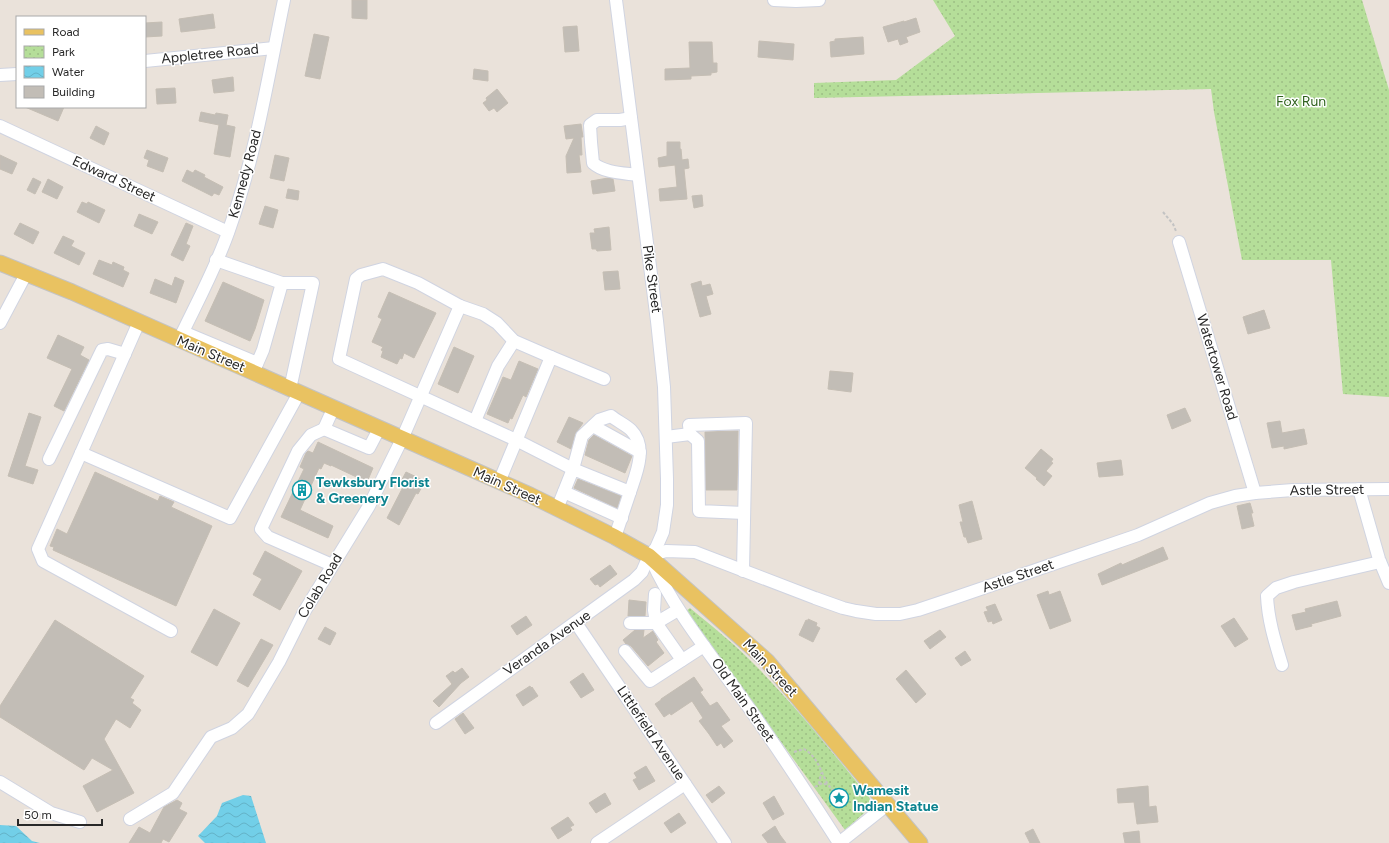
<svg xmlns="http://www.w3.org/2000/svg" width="1389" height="843" font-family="Figtree,sans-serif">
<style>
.park{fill:url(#park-dots)}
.water{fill:url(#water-waves)}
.building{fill:#c2bdb6;stroke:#c5beb4}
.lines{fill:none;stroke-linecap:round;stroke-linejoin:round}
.minor-casing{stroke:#d0d4e1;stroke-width:14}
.major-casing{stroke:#c3c3c3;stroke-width:17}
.path{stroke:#c3c3c3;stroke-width:2;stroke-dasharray:3 2;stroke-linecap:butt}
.minor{stroke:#fff;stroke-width:12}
.major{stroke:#e9c261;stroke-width:15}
.labels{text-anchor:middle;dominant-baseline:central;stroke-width:3;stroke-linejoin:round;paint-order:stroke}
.street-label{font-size:14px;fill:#282828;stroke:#fff}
.park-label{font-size:14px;fill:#2f611d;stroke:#fff}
.culture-label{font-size:14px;font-weight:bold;fill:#0d838f;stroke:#fff;text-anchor:start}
</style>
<defs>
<pattern id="park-dots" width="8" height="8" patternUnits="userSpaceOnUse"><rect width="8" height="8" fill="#b5de99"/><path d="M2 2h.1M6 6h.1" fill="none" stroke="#9cbe84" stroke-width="1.8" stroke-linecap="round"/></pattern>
<pattern id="water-waves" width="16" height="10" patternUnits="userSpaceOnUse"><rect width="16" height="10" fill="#72cfe8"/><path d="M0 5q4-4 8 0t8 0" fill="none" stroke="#63b2c7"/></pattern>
</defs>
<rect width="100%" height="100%" fill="#eae2da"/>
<g class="park">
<path d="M 933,0 L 1362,0 L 1389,90 L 1389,397 L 1343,394 L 1331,260 L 1242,260 L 1214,112 L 1211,89 L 814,98 L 814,83 L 896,80 L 955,36 Z"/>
<path d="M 690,608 C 713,627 737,646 758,668 C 798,709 833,753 869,797 L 872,806 L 845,830 L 686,611 Z"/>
</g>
<g class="water">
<path d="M 243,795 L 251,796 L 266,843 L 205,843 L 198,836 L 217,816 L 222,803 Z"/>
<path d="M 0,825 L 16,826 L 32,841 L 40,843 L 0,843 Z"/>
</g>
<g class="building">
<path d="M 352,0 L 367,0 L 367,19 L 352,18 Z"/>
<path d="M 213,14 L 215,28 L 181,32 L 179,19 Z"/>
<path d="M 916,18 L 920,32 L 906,37 L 908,42 L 900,45 L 898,39 L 888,42 L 883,27 L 904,21 L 904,22 Z"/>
<path d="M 162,22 L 162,36 L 145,37 L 145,23 Z"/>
<path d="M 577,26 L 579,51 L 565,52 L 563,27 Z"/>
<path d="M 314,34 L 329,37 L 320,79 L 305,76 Z"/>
<path d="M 863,37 L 864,54 L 831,57 L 830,42 L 835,41 L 835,39 Z"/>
<path d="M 759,41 L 794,44 L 793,60 L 758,57 Z"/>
<path d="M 689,42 L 712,42 L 713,63 L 717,63 L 717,72 L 711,73 L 711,75 L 691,76 L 691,79 L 665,80 L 665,69 L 690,68 Z"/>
<path d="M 474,69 L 488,71 L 488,81 L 473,79 Z"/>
<path d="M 233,77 L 234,91 L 214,93 L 212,80 Z"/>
<path d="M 175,88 L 176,103 L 157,104 L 156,89 Z"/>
<path d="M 497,89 L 508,103 L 497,112 L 494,108 L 489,111 L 483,103 L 487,100 L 486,98 Z"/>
<path d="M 25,107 L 64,107 L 58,121 Z"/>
<path d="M 201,112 L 215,115 L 216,113 L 228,115 L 226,125 L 235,127 L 230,157 L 214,154 L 219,125 L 199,121 Z"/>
<path d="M 581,124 L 583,137 L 581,137 L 582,155 L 579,155 L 581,172 L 567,173 L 566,156 L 574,138 L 566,139 L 564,126 Z"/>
<path d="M 96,126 L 109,133 L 104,145 L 90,138 Z"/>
<path d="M 667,142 L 680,142 L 680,149 L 681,149 L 682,160 L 688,159 L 689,168 L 684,169 L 687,199 L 660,201 L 659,189 L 677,187 L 675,165 L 659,167 L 658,158 L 667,156 Z"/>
<path d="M 147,150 L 168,158 L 163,172 L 147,166 L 149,160 L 144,158 Z"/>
<path d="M 0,155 L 17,163 L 12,174 L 0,169 Z"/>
<path d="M 275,155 L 289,158 L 284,181 L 270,178 Z"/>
<path d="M 187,170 L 193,173 L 195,170 L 205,175 L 204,177 L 223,187 L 219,195 L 214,193 L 212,196 L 182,181 Z"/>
<path d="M 33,178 L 41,182 L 35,194 L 27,190 Z"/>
<path d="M 608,178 L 613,179 L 615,191 L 593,194 L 591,181 Z"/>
<path d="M 48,179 L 63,187 L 57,199 L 42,192 Z"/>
<path d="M 288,189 L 299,191 L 298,200 L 286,198 Z"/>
<path d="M 702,195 L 703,206 L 694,208 L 692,196 Z"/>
<path d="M 82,202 L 87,204 L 88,202 L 105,210 L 99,223 L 77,212 Z"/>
<path d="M 265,206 L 278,210 L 273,228 L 259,224 Z"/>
<path d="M 139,214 L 158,222 L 152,234 L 134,226 Z"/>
<path d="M 20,223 L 39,232 L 33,244 L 14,234 Z"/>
<path d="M 186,223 L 193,226 L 186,244 L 190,246 L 183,261 L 171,255 Z"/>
<path d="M 609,227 L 611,250 L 597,251 L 596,249 L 592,249 L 590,233 L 595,233 L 594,229 Z"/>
<path d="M 63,236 L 74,241 L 71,246 L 85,253 L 79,265 L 54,253 Z"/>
<path d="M 99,260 L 112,265 L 113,262 L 124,267 L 123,270 L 129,273 L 123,287 L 93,274 Z"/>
<path d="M 618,271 L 620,289 L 605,290 L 603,272 Z"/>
<path d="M 175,277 L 184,281 L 176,303 L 150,293 L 155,279 L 172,286 Z"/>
<path d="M 701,281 L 702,286 L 710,284 L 713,294 L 706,296 L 711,314 L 700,317 L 691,284 Z"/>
<path d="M 223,282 L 264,300 L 255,329 L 250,341 L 205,321 Z"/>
<path d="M 389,292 L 436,313 L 414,358 L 404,353 L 402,359 L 400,358 L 397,364 L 381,357 L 383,351 L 381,350 L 383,347 L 372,342 L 382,319 L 378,317 Z"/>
<path d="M 1264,310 L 1270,328 L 1248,334 L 1243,317 Z"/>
<path d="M 58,335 L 84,347 L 80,355 L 89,360 L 64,411 L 54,406 L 72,369 L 47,358 Z"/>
<path d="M 454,347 L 474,356 L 458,393 L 438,384 Z"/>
<path d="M 519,361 L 538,369 L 526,397 L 523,395 L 512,419 L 510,418 L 508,423 L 487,414 L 503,377 L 511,380 Z"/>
<path d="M 830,371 L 853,373 L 851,392 L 828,389 Z"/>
<path d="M 1185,408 L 1191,421 L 1172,429 L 1167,415 Z"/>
<path d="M 29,413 L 41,417 L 25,466 L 38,470 L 33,484 L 8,476 Z"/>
<path d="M 569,417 L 583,423 L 575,434 L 571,449 L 557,442 Z"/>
<path d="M 1280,421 L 1282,433 L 1304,429 L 1307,444 L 1284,449 L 1284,446 L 1272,448 L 1267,423 Z"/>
<path d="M 738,431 L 737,490 L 706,490 L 705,432 Z"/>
<path d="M 594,435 L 632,456 L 625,473 L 585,455 L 589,440 Z"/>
<path d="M 318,442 L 373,468 L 367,482 L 331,465 L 331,466 L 324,463 L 321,469 L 319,468 L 300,510 L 333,526 L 328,538 L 281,517 L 304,469 L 300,467 L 306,453 L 308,451 L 313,453 Z"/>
<path d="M 1041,449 L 1053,459 L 1051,462 L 1053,463 L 1046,471 L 1052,476 L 1044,486 L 1036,479 L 1037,478 L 1025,468 Z"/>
<path d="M 1121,460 L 1123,475 L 1099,477 L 1097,463 Z"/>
<path d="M 95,472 L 158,501 L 160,496 L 174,502 L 171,507 L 212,526 L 176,606 L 53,550 L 54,547 L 50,546 L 57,529 L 67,534 Z"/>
<path d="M 406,472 L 425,481 L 418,494 L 416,493 L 399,525 L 387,518 L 403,487 L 399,485 Z"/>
<path d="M 578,479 L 621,496 L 617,508 L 574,488 Z"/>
<path d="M 972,501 L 982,539 L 968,543 L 966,537 L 964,537 L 960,522 L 963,522 L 959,505 Z"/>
<path d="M 1250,503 L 1253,513 L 1251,513 L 1254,526 L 1242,529 L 1237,506 Z"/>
<path d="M 1163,547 L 1168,559 L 1102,585 L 1098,574 L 1121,563 L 1122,565 Z"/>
<path d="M 265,551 L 302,571 L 280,610 L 253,595 L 262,579 L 253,574 Z"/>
<path d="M 610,565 L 617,574 L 600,587 L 598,584 L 595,585 L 590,579 Z"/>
<path d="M 1048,591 L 1049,595 L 1060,591 L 1071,621 L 1050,629 L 1037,595 Z"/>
<path d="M 629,600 L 646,602 L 645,616 L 628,616 Z"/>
<path d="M 1337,601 L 1341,616 L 1311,624 L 1312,626 L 1296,630 L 1292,615 L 1306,612 L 1305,609 Z"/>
<path d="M 995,604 L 1002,620 L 993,624 L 992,621 L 988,622 L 984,612 L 988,611 L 986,607 Z"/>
<path d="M 214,609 L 240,623 L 217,666 L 191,652 Z"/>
<path d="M 526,616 L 532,625 L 517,635 L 511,626 Z"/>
<path d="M 1234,618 L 1248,639 L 1235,647 L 1221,626 Z"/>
<path d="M 808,619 L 817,623 L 816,626 L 820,628 L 813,642 L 799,635 L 806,620 L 808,621 Z"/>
<path d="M 55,620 L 144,676 L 130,698 L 134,700 L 132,703 L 141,710 L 130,728 L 116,719 L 104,739 L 134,793 L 97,812 L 83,786 L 113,770 L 92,758 L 84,770 L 0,717 L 0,706 Z"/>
<path d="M 325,627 L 336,633 L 330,645 L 318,639 Z"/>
<path d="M 635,630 L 644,630 L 643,638 L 653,631 L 658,640 L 656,642 L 664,653 L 648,666 L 631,646 L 626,644 L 623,640 Z"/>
<path d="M 940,630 L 946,637 L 930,649 L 924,641 Z"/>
<path d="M 261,639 L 273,645 L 248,687 L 237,681 Z"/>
<path d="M 965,651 L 971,660 L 961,666 L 955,658 Z"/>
<path d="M 462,668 L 469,677 L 461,683 L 439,707 L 433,701 L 452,684 L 446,676 L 453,671 L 455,673 Z"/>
<path d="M 906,670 L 926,694 L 916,703 L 896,679 Z"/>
<path d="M 583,673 L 594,690 L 581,698 L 570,682 Z"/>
<path d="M 694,677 L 703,690 L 700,692 L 710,706 L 717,702 L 730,720 L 721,726 L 733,741 L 724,748 L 721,743 L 717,746 L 709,734 L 699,721 L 703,718 L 692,701 L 671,715 L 670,713 L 664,717 L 655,704 L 661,700 L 661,699 Z"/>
<path d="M 530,686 L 531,688 L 532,687 L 538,696 L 523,706 L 516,695 Z"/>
<path d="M 463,713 L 474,728 L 465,734 L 455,719 Z"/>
<path d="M 646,766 L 655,781 L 639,790 L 633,780 L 637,778 L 634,773 Z"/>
<path d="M 719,786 L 725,793 L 712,803 L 706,795 Z"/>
<path d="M 1148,786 L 1149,807 L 1156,806 L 1158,822 L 1137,824 L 1134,802 L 1118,803 L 1117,789 Z"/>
<path d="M 605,793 L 611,804 L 596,813 L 589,803 Z"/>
<path d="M 774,796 L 784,814 L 773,820 L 763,803 Z"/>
<path d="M 177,800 L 182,803 L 179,809 L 187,813 L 169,842 L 163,839 L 161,843 L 129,843 L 139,827 L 150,833 L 164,807 Z"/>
<path d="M 679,813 L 686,823 L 671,833 L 664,823 Z"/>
<path d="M 568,817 L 574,825 L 570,827 L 572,830 L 558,839 L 551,828 Z"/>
<path d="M 775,826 L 780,835 L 786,843 L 768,843 L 762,835 Z"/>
<path d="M 1033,829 L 1040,843 L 1030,843 L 1025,833 Z"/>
<path d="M 1139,831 L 1140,843 L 1125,843 L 1123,833 Z"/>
</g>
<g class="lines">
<defs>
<g id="minor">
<path d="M 774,0 L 796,1 L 819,0"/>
<path d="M 145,61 L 274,48"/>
<path d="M 0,75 L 17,74"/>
<path d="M 631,118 L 620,120 L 597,120 L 590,125 L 591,142 L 593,163 C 604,173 624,173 638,175"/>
<path d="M 0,126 L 228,232"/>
<path d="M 1179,242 L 1255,493"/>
<path d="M 216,260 L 282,283 L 313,283 L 290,389"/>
<path d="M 139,322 L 81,453 L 230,518 L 299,393"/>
<path d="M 0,323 L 26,274"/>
<path d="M 183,332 L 257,363"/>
<path d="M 179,340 C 196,304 216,268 229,230 C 256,155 268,77 284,0"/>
<path d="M 551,357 L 514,341 L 497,323 L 483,314 L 460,306 L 418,283 L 383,269 L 361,275 L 356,279 L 339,359 L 516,440 L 573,469 L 582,436 L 599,420 L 611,416 C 617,421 626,425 631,430 C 648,447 636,474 630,492"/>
<path d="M 253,373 L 263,350 L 282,283"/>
<path d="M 333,409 L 324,429 L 369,448 L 379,429"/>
<path d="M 475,421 L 498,366 L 514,341"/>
<path d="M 593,426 L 640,452"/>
<path d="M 324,429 L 311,435 L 298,451 L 261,529 L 268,537 L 332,565"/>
<path d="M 690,434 L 698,441 L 699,511 L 744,513"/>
<path d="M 666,437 L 690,434 L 689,425 L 746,423 L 743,571"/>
<path d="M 81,453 L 38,549 L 43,561 L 171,631"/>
<path d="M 49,459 L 102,350 L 108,349 L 125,354"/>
<path d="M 499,482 L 551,357 L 604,379"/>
<path d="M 1359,489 L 1379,559 L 1389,583"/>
<path d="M 564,492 L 622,518"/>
<path d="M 557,509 L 573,469 L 630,492 L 615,537"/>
<path d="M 649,556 L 666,551 L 695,552 L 815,598 L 843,608 L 856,611 L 876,614 L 900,614 L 918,610 L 954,598 L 1138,535 L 1210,503 L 1235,496 L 1255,493 L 1293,490 L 1389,489"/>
<path d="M 651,559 C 673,608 707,650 739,694 C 774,742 807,793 839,843"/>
<path d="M 655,594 L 654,610 L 656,623 L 682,660"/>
<path d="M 576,623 L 725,843"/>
<path d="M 630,623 L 656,623 L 678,610"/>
<path d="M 625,651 L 650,681 L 704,646"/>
<path d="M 1282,665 C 1275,642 1268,620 1267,596 L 1276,588 L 1294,582 L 1380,562"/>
<path d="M 436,723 L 634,580 L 642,572 L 649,556 L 656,548 L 663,532 L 667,505 L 667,479 L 664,387 L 657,321 L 616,0"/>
<path d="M 0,782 L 51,813 L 80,822"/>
<path d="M 130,819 L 173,793 L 211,737 L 232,728 L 248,714 L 279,662 L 304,612 L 369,506 L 402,439 L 460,306"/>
<path d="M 597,843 L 685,784"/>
<path d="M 839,843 L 887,805"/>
</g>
<path id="major" d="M 0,263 L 72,292 L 530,495 L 615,537 L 649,556 L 767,661 L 920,843"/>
</defs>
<use href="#minor" class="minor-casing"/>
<use href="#major" class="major-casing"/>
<g class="path">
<path d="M 1163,212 L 1173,224 L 1176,231"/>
<path d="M 794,752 L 804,749 C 818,757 821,772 828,785"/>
<path d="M 819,784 L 821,773"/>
<path d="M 815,787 L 822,783 L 828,785 L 834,791"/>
<circle cx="839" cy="797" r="8"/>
</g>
<use href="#minor" class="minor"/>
<use href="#major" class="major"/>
</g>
<defs>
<symbol id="building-ring" viewBox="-11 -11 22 22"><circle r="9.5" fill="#fff" stroke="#0f9aa8" stroke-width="1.5"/><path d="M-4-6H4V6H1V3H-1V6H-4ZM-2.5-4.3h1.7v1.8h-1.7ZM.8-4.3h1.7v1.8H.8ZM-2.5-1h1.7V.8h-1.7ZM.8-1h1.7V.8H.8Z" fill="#0f9aa8"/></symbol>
<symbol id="sight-ring" viewBox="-11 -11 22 22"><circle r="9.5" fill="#fff" stroke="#0f9aa8" stroke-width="1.5"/><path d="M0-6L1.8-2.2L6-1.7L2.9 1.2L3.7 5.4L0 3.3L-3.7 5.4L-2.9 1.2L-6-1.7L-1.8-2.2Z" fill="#0f9aa8"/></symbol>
</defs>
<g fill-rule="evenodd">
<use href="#building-ring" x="291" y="479" width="22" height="22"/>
<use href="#sight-ring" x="828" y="787" width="22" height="22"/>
</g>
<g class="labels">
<g class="street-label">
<text transform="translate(210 54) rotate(-6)">Appletree Road</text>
<text transform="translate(245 174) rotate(-75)">Kennedy Road</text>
<text transform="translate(114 179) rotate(25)">Edward Street</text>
<text transform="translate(652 279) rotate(82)">Pike Street</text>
<text transform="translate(211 354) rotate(23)">Main Street</text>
<text transform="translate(1217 367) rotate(73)">Watertower Road</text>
<text transform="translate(507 486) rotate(24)">Main Street</text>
<text transform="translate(1327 490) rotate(-1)">Astle Street</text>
<text transform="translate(1018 576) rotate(-19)">Astle Street</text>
<text transform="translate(320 586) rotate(-59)">Colab Road</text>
<text transform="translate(547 643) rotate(-35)">Veranda Avenue</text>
<text transform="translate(770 668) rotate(47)">Main Street</text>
<text transform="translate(743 700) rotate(55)">Old Main Street</text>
<text transform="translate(651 733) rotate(56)">Littlefield Avenue</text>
</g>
<g class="park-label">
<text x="1301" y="101">Fox Run</text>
</g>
<g class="culture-label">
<text x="316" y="482">Tewksbury Florist<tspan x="316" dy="16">&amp; Greenery</tspan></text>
<text x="853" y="790">Wamesit<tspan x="853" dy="16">Indian Statue</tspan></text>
</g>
</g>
<rect x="16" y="16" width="130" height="92" fill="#ffffff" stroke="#a9a9a9"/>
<rect x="24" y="29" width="20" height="6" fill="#e9c261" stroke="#a9a9a9"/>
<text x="52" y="36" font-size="12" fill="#282828">Road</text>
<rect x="24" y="46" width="20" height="12" fill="url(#park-dots)" stroke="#a9a9a9"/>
<text x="52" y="56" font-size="12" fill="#282828">Park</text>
<rect x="24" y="66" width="20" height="12" fill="url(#water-waves)" stroke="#a9a9a9"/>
<text x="52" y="76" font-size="12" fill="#282828">Water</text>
<rect x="24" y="86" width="20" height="12" fill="#c2bdb6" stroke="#a9a9a9"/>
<text x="52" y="96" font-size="12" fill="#282828">Building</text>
<path d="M18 819v6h84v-6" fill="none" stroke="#282828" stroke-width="2"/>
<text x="24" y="819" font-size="12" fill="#282828" stroke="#ffffff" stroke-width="3" paint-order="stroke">50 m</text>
</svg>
